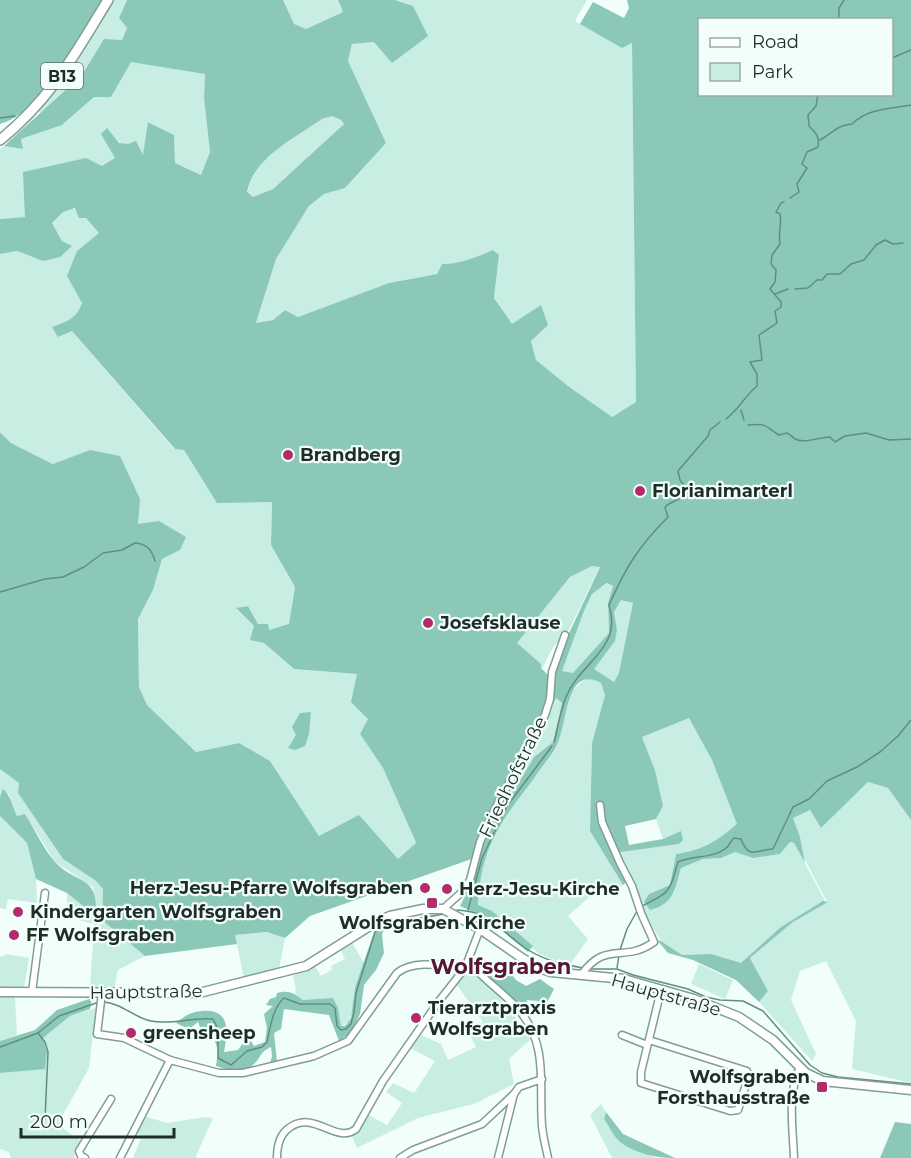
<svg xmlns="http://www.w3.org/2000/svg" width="911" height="1158" font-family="Montserrat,sans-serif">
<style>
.green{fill:#c8eee3}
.forest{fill:#8bc8b8;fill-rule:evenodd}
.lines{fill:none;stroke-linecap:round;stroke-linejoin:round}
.stream{stroke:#608f82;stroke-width:1.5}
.street-casing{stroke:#7f9e95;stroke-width:9}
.secondary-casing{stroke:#7f9e95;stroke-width:11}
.primary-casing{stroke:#7f9e95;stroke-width:12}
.street{stroke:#fff;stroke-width:6}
.secondary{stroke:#fff;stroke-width:8}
.primary{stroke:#fff;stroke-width:9}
.poi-dot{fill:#b32b6d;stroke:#f1fefa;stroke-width:2}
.labels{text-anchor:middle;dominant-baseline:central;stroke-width:4.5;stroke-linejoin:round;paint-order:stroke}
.shield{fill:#f1fefa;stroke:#5e6b67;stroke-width:1.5}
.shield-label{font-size:16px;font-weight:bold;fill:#1f2c28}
.poi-label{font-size:18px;font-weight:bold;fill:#1f2c28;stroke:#f1fefa;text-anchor:start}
.street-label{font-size:18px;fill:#1f2c28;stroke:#f1fefa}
.quarter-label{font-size:21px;font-weight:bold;fill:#571634;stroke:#f1fefa}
</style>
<rect width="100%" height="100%" fill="#f1fefa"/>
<g class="green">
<path d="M 111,0 L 127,0 L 119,18 L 127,28 L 122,40 L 104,40 L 82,75 L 41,113 L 38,110 L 68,73 Z"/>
<path d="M 283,0 L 338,0 L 343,12 L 306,29 L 294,25 Z"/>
<path d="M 395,0 L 587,0 L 575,21 L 622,47 L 632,43 L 636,403 L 611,417 L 568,386 L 536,360 L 531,341 L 541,305 L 512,325 L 494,298 L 499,256 L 493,250 C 477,257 460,264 442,264 L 437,274 L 389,283 L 298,317 L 285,310 L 273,320 L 256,323 L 276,259 L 309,206 L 324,194 L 345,188 L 386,143 L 348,61 L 352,44 L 374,42 L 413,6 Z"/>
<path d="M 130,61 L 205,73 L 204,98 L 210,152 L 201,175 L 175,163 L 174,135 L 149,122 L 143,156 C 129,145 116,141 101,134 L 116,158 L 25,217 L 0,219 L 0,149 L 4,146 L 22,149 L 21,139 L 62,125 L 94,97 L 111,97 Z"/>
<path d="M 332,116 L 341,120 L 344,124 L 273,189 L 253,197 L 247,193 C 254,157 294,138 322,119 Z"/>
<path d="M 76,208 L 100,233 L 77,251 C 79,265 86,302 78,313 C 72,321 61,323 53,327 L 72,331 L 174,449 L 184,450 L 217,502 L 272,502 L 271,545 L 295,587 L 289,625 L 269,630 L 258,624 L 248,606 L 236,609 L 254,626 L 264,643 L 294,669 L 357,674 L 368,719 L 360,734 L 383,768 L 416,844 L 399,859 L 319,836 L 270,761 L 239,743 L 196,752 L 147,705 L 139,687 L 138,619 L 153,590 L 162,559 L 180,550 L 137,524 L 90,450 L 54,464 L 11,443 L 0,432 L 0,254 L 17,251 L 43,261 L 62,241 L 52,223 L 63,212 Z"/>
<path d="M 592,566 L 600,566 L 565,638 C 553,641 548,659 542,669 L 517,643 L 570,577 Z"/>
<path d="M 608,583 L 613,586 L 608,603 L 609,633 L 573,674 L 562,671 L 584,611 L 592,594 Z"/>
<path d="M 621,599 L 634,603 L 619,673 L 614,682 L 593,669 L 615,641 L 617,630 L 614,612 Z"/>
<path d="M 593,678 L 601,683 L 605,695 L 592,743 L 590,831 L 623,885 L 616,891 L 612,891 L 605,883 L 568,916 L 588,939 L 571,963 L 563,963 L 539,954 L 492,911 L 478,905 C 481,847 500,825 532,780 C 540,769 551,758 557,746 C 567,724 563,682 593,678 Z"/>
<path d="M 556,698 L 562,703 L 553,742 L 534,757 L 498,819 L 493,817 Z"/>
<path d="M 689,717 L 712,760 L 738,824 C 717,841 703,850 676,854 L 670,885 L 649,894 L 674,893 L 681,868 L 703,859 L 721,858 L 735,852 L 753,858 L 790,842 L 794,843 L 825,901 L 781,927 L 741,964 L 711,954 L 682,955 L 661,941 L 640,906 L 618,852 L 679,844 L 681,832 L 663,839 L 656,819 L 663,806 L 655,770 L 642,737 Z"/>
<path d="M 0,769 L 19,783 L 18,793 L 63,859 L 96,881 L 103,889 L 102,920 L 145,956 L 118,970 L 114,989 L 90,988 L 94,924 L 67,917 L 67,893 L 96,915 L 93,887 L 55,862 L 25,814 L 17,816 L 11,804 L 9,794 L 0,797 Z"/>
<path d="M 868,782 L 888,788 L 911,820 L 911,1083 L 852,1069 L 856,1021 L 826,961 L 800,971 L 791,1000 L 816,1054 L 812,1061 L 759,1002 L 768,991 L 750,958 L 793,922 L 827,902 L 803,856 L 800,837 L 792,818 L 810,810 L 821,828 Z"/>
<path d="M 0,816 L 27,843 L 36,879 L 37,903 L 8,899 L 6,909 L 0,908 Z"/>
<path d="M 267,932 L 285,938 L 279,969 L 244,979 L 235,935 Z"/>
<path d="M 351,941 L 364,963 C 361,971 357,979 355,987 C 351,1001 357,1020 341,1026 L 338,1008 L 303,1000 L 295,993 L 296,989 L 293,976 L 314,965 L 321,976 L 332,970 L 331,966 L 345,959 L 340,948 Z"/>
<path d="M 7,954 L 29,958 L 24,988 L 0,989 L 0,957 Z"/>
<path d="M 699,964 L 733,980 L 725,999 L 691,984 Z"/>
<path d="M 470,967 C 494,990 513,1010 530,1040 L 509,1059 L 514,1084 L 474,1104 L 418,1118 L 357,1148 L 352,1136 L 360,1128 L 367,1114 L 387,1125 L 402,1103 L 386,1092 L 393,1083 L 414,1093 L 435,1061 L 410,1048 L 421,1035 L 441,1044 L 448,1060 L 476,1047 L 468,1031 L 483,1022 L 457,985 Z"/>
<path d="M 0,996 L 15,997 L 17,1035 L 0,1041 Z"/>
<path d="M 96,1008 L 89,1068 L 59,1122 L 64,1129 L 80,1140 L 74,1157 L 75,1158 L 11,1158 L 9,1152 L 0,1149 L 0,1073 L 45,1068 L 47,1052 L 43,1038 L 70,1016 Z"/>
<path d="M 601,1104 L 606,1112 L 604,1119 L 640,1152 L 657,1158 L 612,1158 L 590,1115 Z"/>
<path d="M 144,1116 L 167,1123 L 205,1117 L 213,1118 L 196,1156 L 197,1158 L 133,1158 L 141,1138 L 137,1131 Z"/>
</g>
<g class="forest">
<path d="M 0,0 L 104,0 C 83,35 42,113 0,124 Z"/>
<path d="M 127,0 L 283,0 L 294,24 L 306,29 L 343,12 L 338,0 L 395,0 L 413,6 L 428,36 L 392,63 L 374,42 L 352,44 L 348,61 L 386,143 L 345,188 L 324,194 L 309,206 L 276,259 L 256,323 L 273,320 L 285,310 L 298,317 L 389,283 L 437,274 L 442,264 C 460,264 477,257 493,250 L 499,255 L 494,298 L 512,324 L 541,305 L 548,325 L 531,341 L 536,360 L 568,386 L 612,417 L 636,402 L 632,43 L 622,48 L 580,24 L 593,2 L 624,18 L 629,8 L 627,0 L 911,0 L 911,820 L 888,788 L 868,782 L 821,828 L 810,810 L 793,818 L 800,837 L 805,863 L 794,843 L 790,842 L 780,854 L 753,858 L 735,852 L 721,858 L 703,859 L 681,868 C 675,889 674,904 650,910 L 644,902 L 649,894 L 670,885 L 676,854 C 703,850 717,841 737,824 L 712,760 L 689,718 L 642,737 L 655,770 L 663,806 L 656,819 L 625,826 L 629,845 L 663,839 L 681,831 L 683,840 L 679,844 L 613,853 L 628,881 L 623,885 L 590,831 L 592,743 L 605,695 L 601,683 C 591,677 580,678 574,689 C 564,706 565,729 556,747 C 551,757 541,767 535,777 C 501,822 481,846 478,905 L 492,911 L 533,946 L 528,952 L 487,918 L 460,906 L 472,883 L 480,856 L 310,916 L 285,938 L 267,932 L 235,935 L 237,944 L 145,956 L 102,920 L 103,889 L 96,881 L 63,859 L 18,793 L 19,783 L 0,769 L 0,432 L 11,443 L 53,464 L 90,450 L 120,456 L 140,499 L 138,524 L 159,521 L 186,537 L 180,550 L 162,559 L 153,590 L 138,619 L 139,687 L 147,705 L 196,752 L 239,743 L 270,761 L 319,836 L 359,815 L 398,859 L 416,843 L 383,768 L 360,734 L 368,719 L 351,702 L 357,674 L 294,669 L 264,643 L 250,640 L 254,626 L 236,608 L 248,606 L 258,624 L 268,624 L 269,630 L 289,624 L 295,587 L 271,545 L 272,502 L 217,503 L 184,450 L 175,449 L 72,331 L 58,337 L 52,327 C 68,321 76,319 82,303 L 67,276 L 77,251 L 99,233 L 86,218 L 79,218 L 75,208 L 63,212 L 52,223 L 62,241 L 72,246 L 60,257 L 43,261 L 17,251 L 0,254 L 0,219 L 25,217 L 23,172 L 86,158 L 102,166 L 115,158 L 101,134 L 107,128 L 119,143 L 128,144 L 136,141 L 143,155 L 148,122 L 174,135 L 175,163 L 201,175 L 210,152 L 204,98 L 205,74 L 131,62 L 111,97 L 94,97 L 62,125 L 21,139 L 23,149 L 4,146 L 82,75 L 104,39 L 122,40 L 127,28 L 119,18 ZM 700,20 L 892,20 L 892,94 L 700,94 ZM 332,116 L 341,120 L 344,124 L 273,189 L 253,197 L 247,192 C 254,157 295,138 322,119 ZM 592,566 L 600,567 L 549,676 L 541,668 L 541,664 L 517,643 L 570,577 ZM 607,583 L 613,586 L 608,603 L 609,633 L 573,673 L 562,671 L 584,611 L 592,594 ZM 621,600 L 633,603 L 619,673 L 614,682 L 594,669 L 615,641 L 617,630 L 614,612 ZM 556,698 L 562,703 L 553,742 L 534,757 L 498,818 L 494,818 Z"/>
<path d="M 311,712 L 309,734 L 305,746 L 295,750 L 288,748 L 296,735 L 292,727 L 300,713 Z"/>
<path d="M 3,789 C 11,796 12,806 17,816 L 25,814 C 34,828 44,850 55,862 C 78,886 98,873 96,916 L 67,893 L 36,879 L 27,843 L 0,816 L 0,797 Z"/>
<path d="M 823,901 L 828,902 L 793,922 L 750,958 L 768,991 L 759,1002 L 736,980 L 693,960 L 668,953 L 657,940 L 661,941 L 682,955 L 711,954 L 741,963 L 781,927 Z"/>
<path d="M 383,923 L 385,927 L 382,934 L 384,953 L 376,970 L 364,985 L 360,1014 L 351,1033 L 339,1041 L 329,1015 L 284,1009 L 281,1029 L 274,1033 L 277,1062 L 270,1064 L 272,1056 L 271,1047 C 258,1053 262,1057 254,1064 C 243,1075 229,1070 216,1066 L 218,1051 L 211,1027 L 202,1032 L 198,1022 L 189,1029 L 176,1023 C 184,1016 191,1012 202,1011 C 231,1009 228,1031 224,1052 L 238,1050 L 248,1036 L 254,1046 L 265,1042 L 267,1028 L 264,1014 L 273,1006 L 266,1005 L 270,999 L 276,997 L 277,993 C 289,990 294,993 303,1000 L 333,998 L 338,1008 L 341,1026 L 345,1026 L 351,1018 L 355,987 L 376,927 Z"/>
<path d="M 508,969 L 516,980 L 526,986 L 540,979 L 554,989 L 544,1008 L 538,1001 L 527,1000 L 526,1013 L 485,973 L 496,979 L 503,970 Z"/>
<path d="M 92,998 L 90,1009 L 70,1016 L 43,1038 L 47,1052 L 45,1069 L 0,1073 L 0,1041 L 35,1030 L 57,1010 Z"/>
<path d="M 606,1112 L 623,1134 L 675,1158 C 656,1158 636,1154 620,1142 C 614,1137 609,1126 604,1119 Z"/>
<path d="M 895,1122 L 911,1124 L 911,1158 L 880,1158 Z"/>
</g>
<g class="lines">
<g class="stream">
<path d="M 839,20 L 839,8 L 844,0"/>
<path d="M 892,58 L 911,50"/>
<path d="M 0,118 L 15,116"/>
<path d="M 820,140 C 833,133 837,125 852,124 C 868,108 890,109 911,105"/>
<path d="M 790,198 L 799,192 L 797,184 L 807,168 L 802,164 L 807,152 L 818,147 C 820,137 816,133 809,126 L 808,115 L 816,106 L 818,94"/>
<path d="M 795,289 L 808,288 L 817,280 L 822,280 L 827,274 L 840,274 L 851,264 L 864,260 L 876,245 L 885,240 L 893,244 L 903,243"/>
<path d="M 775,294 L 788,289"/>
<path d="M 741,410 L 744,420"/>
<path d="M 726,419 C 739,409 745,396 757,386 L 757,374 L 750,362 L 762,360 L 759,335 L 777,323 L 775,311 L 781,307 L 781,302 L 770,289 L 775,282 L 776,270 L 771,264 L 772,255 L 780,244 C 778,233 782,224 780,214 L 776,212 L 781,203 L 784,202"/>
<path d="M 748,425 C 768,423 764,426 779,435 L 787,433 C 790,434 792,437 795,439 C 805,444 819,437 830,437 L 835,442 L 845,436 L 866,433 L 889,440 L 911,439"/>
<path d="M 0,592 L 45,579 L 63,577 L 84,567 L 103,553 L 122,550 L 135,543 C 147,544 152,550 155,561"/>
<path d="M 554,742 C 558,728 560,711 566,697 C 580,662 623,649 609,605 C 626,567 638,547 668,517 L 665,508 L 667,505 L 686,495 L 686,488 L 680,480 L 678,471 L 708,436 L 710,430 L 720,422"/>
<path d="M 642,906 C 671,892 669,892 678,862 C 692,855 711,859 725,849 C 730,846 730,841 734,838 L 741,839 C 749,860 755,850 773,849 L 793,807 L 809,799 L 827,781 L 857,767 L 880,752 L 898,736 L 911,720"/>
<path d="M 457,910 C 488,911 498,928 521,945 C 539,959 561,964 583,968"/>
<path d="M 468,910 L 482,858 L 507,806 L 552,746"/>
<path d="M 620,950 L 627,929 L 637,911"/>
<path d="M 617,968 L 619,955"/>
<path d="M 590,969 L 617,969 L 633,975 L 688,989 L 706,997 L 720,1000 L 743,1001 L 763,1011 L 810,1065 L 822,1073 L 838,1077 L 911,1084"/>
<path d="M 103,1002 C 122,1003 134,1018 151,1021 C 172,1025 192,1017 213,1019 L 218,1029 L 218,1058 L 231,1065 L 247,1051 L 262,1047 L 267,1042 C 270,1028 273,1007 284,998 L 300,1004 L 330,1004 L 335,1008 L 337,1026 L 341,1030 L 346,1029 L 351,1024 L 354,1012 L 356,993 L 375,932 C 386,919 425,919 443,914"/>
<path d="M 38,1033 L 45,1042 L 48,1052 L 45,1119"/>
<path d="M 0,1047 L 38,1033 L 59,1016 L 99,1002"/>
</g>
<defs>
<g id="street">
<path d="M 443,909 L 462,892 L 470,880 L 480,842 L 495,809 L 545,715 L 550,699 L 552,672 L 565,635"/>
<path d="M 469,962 C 485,982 507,994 522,1014 C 548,1047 539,1087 542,1126 C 543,1137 546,1148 548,1158"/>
<path d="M 581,975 C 607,939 623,964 654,942 L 641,913 L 632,886 L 620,863 L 602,822 L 600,805"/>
<path d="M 32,992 L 45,893"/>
<path d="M 102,993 L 97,1034 L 124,1038 L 170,1060 L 219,1073 L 243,1073 L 314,1056 L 348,1041 L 397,973 C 414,959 445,966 465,968"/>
<path d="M 622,1035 L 647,1045"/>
<path d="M 649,1040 L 747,1071 L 748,1078 L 738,1110 L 730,1111 L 641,1083 L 641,1072 L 661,990"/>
<path d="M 85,1158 L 81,1156 L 79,1151 L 111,1099"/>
<path d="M 120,1158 L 170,1060"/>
<path d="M 277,1158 C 277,1147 279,1135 289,1128 C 314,1109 336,1145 356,1129 L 383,1081 L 439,1001 L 465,968 L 480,929"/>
<path d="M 400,1158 L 413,1150 L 482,1124 L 514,1094"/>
<path d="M 498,1158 L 514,1094 L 519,1087 L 542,1079"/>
<path d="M 794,1158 C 793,1129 787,1093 800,1067"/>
</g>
<path id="secondary" d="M 0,992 L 199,993 L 306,966 L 376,922 L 390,916 L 423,909 L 443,909 L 480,929 L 522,958 L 539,968 L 551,972 L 624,979 L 694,999 L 739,1017 L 773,1040 L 806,1073 L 823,1081 L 911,1090"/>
<path id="primary" d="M 0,140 C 51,99 75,54 108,0"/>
</defs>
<use href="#street" class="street-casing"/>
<use href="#secondary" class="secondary-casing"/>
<use href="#primary" class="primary-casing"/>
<use href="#street" class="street"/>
<use href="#secondary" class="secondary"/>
<use href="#primary" class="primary"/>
</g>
<g class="poi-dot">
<circle cx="288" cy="455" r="6"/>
<circle cx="640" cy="491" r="6"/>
<circle cx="428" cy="623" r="6"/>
<circle cx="425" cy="888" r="6"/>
<circle cx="447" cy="889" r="6"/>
<rect x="426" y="897" width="12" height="12" rx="3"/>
<circle cx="18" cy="912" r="6"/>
<circle cx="14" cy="935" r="6"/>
<circle cx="416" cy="1018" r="6"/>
<circle cx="131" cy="1033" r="6"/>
<rect x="816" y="1081" width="12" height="12" rx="3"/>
</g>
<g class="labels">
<rect class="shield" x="41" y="63" width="42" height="26" rx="4.5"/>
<g class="shield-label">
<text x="62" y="76">B13</text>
</g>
<g class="poi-label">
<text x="300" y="455">Brandberg</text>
<text x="652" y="491">Florianimarterl</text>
<text x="440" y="623">Josefsklause</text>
<text x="413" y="888" text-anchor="end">Herz-Jesu-Pfarre Wolfsgraben</text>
<text x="459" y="889">Herz-Jesu-Kirche</text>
<text x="30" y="912">Kindergarten Wolfsgraben</text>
<text x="432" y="923" text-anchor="middle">Wolfsgraben Kirche</text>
<text x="26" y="935">FF Wolfsgraben</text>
<text x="428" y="1008">Tierarztpraxis<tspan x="428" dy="21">Wolfsgraben</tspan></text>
<text x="143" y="1033">greensheep</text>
<text x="810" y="1077" text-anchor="end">Wolfsgraben<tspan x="810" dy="21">Forsthausstraße</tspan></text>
</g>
<g class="street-label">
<text transform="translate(513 777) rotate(-64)">Friedhofstraße</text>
<text transform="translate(146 992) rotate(-1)">Hauptstraße</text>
<text transform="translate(666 995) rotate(16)">Hauptstraße</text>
</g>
<g class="quarter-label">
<text x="501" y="966">Wolfsgraben</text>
</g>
</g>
<rect x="698" y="18" width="195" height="78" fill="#f1fefa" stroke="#9daaa6" stroke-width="1.5"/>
<rect x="710" y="38" width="30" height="9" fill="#ffffff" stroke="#9daaa6" stroke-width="1.5"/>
<text x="752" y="48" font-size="18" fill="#1f2c28">Road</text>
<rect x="710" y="63" width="30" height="18" fill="#c8eee3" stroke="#9daaa6" stroke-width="1.5"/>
<text x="752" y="78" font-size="18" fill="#1f2c28">Park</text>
<path d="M21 1128v9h153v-9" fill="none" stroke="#1f2c28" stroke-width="3"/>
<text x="30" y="1128" font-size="18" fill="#1f2c28" stroke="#f1fefa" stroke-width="4.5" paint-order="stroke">200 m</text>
</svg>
